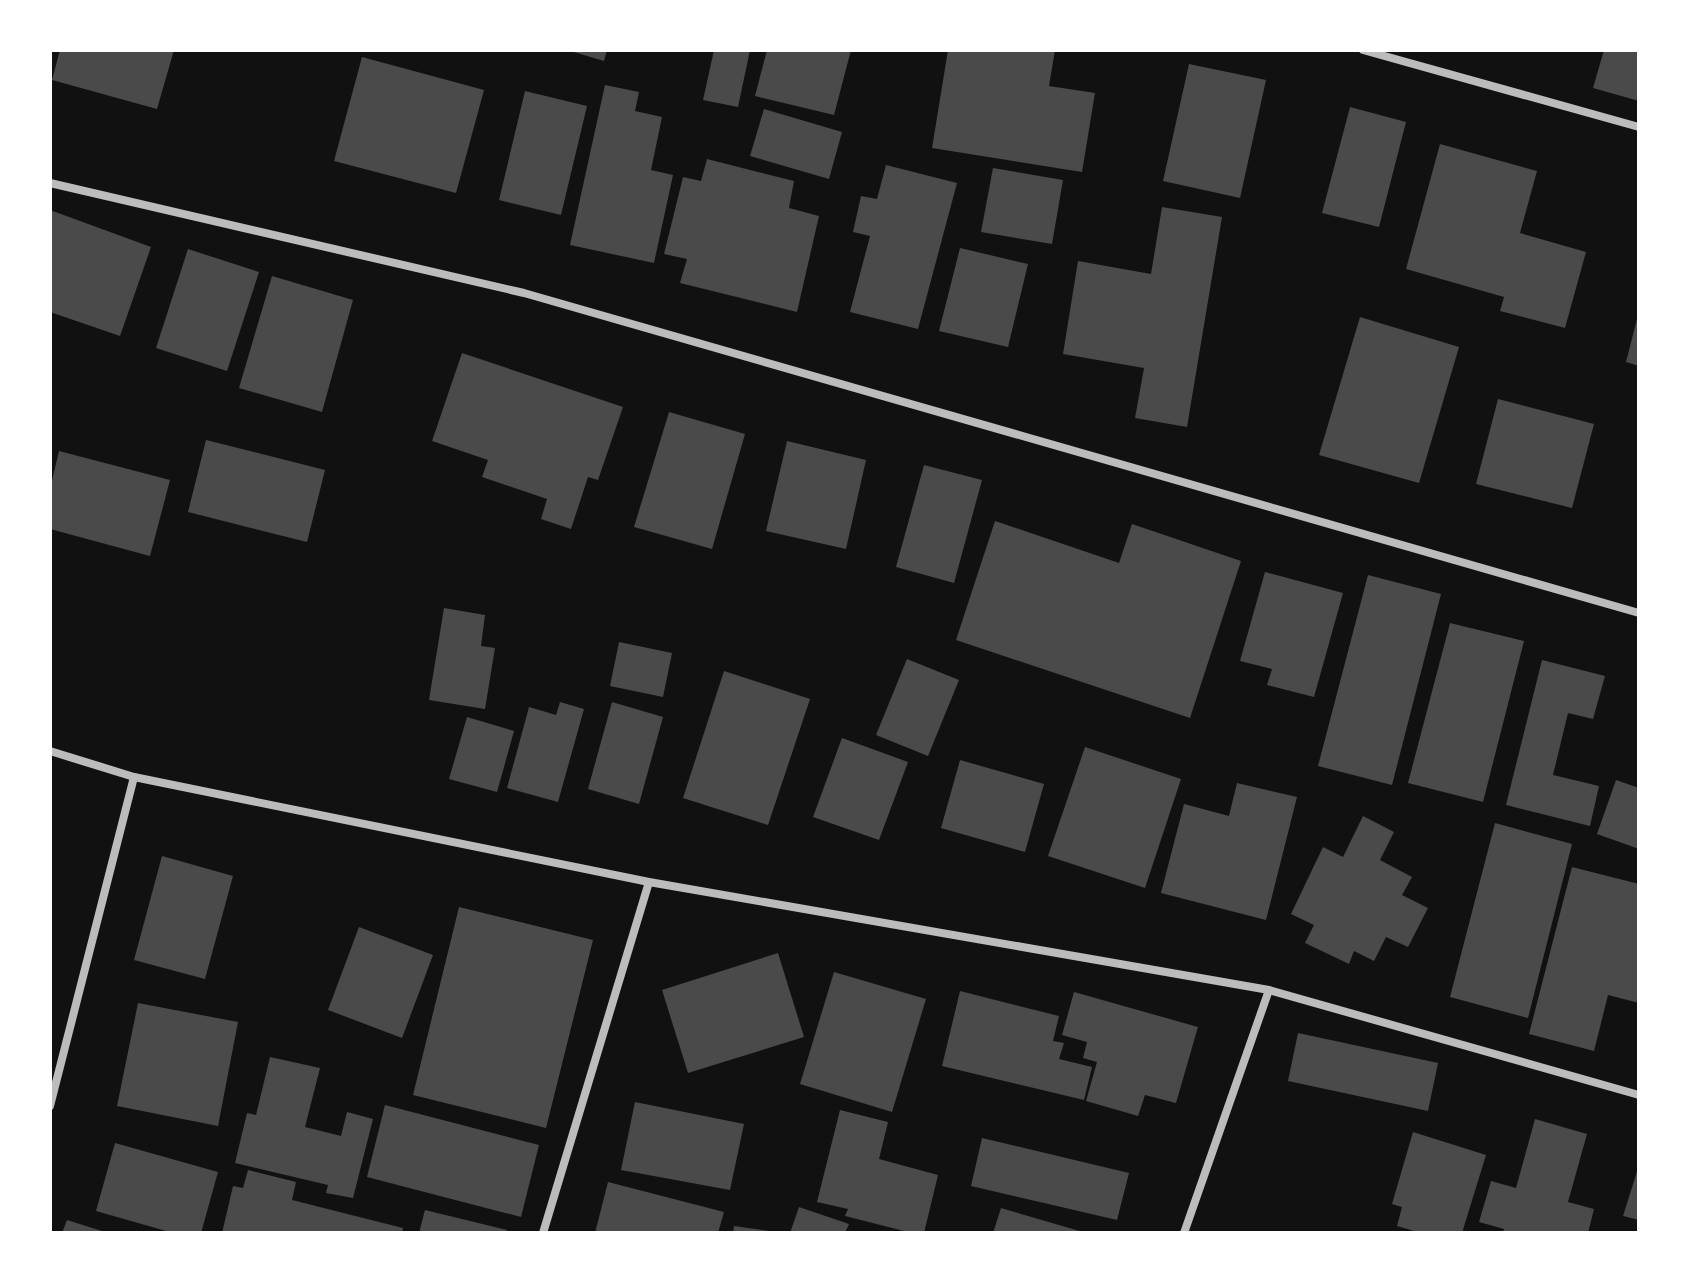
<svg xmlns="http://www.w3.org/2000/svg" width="1689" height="1283" font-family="Montserrat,sans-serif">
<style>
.building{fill:#4a4a4a}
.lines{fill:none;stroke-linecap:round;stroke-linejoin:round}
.minor{stroke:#bcbcbc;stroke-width:8}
</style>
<rect width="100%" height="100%" fill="#111"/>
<g class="building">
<path d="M 60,50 L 174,50 L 157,109 L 52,80 Z"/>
<path d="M 567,50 L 607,50 L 604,61 Z"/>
<path d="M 714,50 L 750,50 L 738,107 L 703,100 Z"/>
<path d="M 767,50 L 851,50 L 834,115 L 755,96 Z"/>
<path d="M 948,50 L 1055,50 L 1049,86 L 1095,93 L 1082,172 L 932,148 Z"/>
<path d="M 1604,50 L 1639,50 L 1639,101 L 1593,88 Z"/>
<path d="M 362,57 L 484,90 L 456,193 L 334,161 Z"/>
<path d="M 1189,64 L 1266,80 L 1240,198 L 1163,181 Z"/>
<path d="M 605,85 L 639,92 L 635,111 L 662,117 L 651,170 L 673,175 L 654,263 L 570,245 Z"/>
<path d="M 525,91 L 587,106 L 561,215 L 499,200 Z"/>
<path d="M 1350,107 L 1406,122 L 1379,227 L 1322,213 Z"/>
<path d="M 764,109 L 842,132 L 829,179 L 750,156 Z"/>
<path d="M 1440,144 L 1537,171 L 1520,233 L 1586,252 L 1565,328 L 1500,311 L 1504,297 L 1406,269 Z"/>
<path d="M 707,159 L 794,181 L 789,208 L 819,216 L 797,312 L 680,283 L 687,259 L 664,254 L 683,177 L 701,181 Z"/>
<path d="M 886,165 L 957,183 L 918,329 L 850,312 L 870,236 L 853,232 L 861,196 L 877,199 Z"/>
<path d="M 993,168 L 1063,180 L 1052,244 L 981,232 Z"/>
<path d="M 1162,207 L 1222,217 L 1187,427 L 1135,418 L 1144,368 L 1063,354 L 1078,261 L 1151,274 Z"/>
<path d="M 50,210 L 151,247 L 120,336 L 50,312 Z"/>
<path d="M 960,248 L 1028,264 L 1008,347 L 939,331 Z"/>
<path d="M 188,249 L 259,272 L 227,371 L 156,348 Z"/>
<path d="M 272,276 L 353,300 L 322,412 L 239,388 Z"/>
<path d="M 1638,315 L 1639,316 L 1639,366 L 1626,362 Z"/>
<path d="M 1360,317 L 1459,347 L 1419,483 L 1319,455 Z"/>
<path d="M 462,353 L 623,407 L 598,480 L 588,477 L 571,529 L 541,519 L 547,499 L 482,477 L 488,460 L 432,441 Z"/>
<path d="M 1498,399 L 1594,424 L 1572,508 L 1476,484 Z"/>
<path d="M 669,412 L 745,434 L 712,549 L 634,527 Z"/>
<path d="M 206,440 L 325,470 L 307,542 L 188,512 Z"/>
<path d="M 787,441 L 866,460 L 846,549 L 766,531 Z"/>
<path d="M 59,451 L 170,480 L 150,556 L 50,529 L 50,489 Z"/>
<path d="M 924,465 L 982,480 L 954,583 L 896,567 Z"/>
<path d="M 995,521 L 1119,563 L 1132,524 L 1241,561 L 1190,718 L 956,640 Z"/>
<path d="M 1265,572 L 1343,593 L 1314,697 L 1267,685 L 1272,669 L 1240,661 Z"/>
<path d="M 1368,575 L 1441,594 L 1392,785 L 1318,766 Z"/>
<path d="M 444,608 L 485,615 L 481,646 L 495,648 L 485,709 L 429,700 Z"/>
<path d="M 1450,623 L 1524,641 L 1483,802 L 1408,783 Z"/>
<path d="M 619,642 L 672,653 L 663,697 L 610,686 Z"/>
<path d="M 907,659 L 959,680 L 928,756 L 876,735 Z"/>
<path d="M 1542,660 L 1605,676 L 1593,719 L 1568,713 L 1553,775 L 1599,786 L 1590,826 L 1506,805 Z"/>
<path d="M 724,671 L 810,699 L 768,825 L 683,798 Z"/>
<path d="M 560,702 L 584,709 L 558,802 L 507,788 L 529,707 L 556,715 Z"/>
<path d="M 612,702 L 663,717 L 639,804 L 588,789 Z"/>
<path d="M 467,717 L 514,731 L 497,792 L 449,779 Z"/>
<path d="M 842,738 L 908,762 L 879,840 L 813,817 Z"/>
<path d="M 1085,747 L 1181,779 L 1145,888 L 1048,856 Z"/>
<path d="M 960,760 L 1044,784 L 1025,852 L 941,828 Z"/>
<path d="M 1616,780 L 1639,788 L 1639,849 L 1597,834 Z"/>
<path d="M 1237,783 L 1297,797 L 1266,920 L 1161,893 L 1184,804 L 1229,816 Z"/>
<path d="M 1363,816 L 1394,832 L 1380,860 L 1412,877 L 1402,895 L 1428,908 L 1408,947 L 1386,937 L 1374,961 L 1354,951 L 1349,964 L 1305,943 L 1314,925 L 1291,914 L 1323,847 L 1343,857 Z"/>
<path d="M 1495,823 L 1572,844 L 1528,1018 L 1450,997 Z"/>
<path d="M 162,856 L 233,876 L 205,979 L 134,960 Z"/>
<path d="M 1572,867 L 1639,884 L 1639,1003 L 1608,995 L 1594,1051 L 1529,1034 Z"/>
<path d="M 459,907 L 593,940 L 546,1128 L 413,1095 Z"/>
<path d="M 359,927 L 433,955 L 402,1038 L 328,1010 Z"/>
<path d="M 778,953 L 804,1037 L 688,1073 L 662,990 Z"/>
<path d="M 834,972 L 926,999 L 892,1112 L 800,1084 Z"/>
<path d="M 960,991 L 1059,1016 L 1053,1041 L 1064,1043 L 1059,1059 L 1092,1067 L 1084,1100 L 942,1066 Z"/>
<path d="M 1074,992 L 1198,1027 L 1176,1103 L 1145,1095 L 1138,1116 L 1086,1101 L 1097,1062 L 1083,1058 L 1087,1042 L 1062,1035 Z"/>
<path d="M 138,1003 L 238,1022 L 218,1126 L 117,1106 Z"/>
<path d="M 1298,1033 L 1438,1063 L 1428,1111 L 1288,1081 Z"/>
<path d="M 270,1057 L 320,1068 L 305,1127 L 341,1136 L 347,1112 L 373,1119 L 353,1198 L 326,1193 L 328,1185 L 235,1163 L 247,1113 L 256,1115 Z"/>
<path d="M 635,1102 L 744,1124 L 730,1190 L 621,1170 Z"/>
<path d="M 385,1105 L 539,1145 L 521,1217 L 367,1177 Z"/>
<path d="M 840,1110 L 888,1122 L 879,1159 L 938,1175 L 924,1233 L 912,1233 L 845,1216 L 848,1209 L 817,1202 Z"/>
<path d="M 1535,1119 L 1587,1134 L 1568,1202 L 1594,1209 L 1588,1233 L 1503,1233 L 1504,1229 L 1479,1222 L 1491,1181 L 1516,1188 Z"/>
<path d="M 1413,1132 L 1486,1155 L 1462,1233 L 1421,1233 L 1397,1226 L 1402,1207 L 1392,1204 Z"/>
<path d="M 982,1138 L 1129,1173 L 1117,1220 L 971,1186 Z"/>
<path d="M 115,1143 L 218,1172 L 201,1233 L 173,1233 L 96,1211 Z"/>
<path d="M 1639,1165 L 1639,1220 L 1623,1216 Z"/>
<path d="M 248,1170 L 296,1182 L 292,1200 L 403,1228 L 402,1233 L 222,1233 L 233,1186 L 243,1188 Z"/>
<path d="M 608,1182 L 724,1212 L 718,1233 L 595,1233 Z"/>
<path d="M 799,1207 L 849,1224 L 845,1233 L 790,1233 Z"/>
<path d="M 1001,1208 L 1083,1232 L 1083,1233 L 993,1233 Z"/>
<path d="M 425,1210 L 507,1230 L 506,1233 L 419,1233 Z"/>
<path d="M 67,1220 L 105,1232 L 104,1233 L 62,1233 Z"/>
<path d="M 734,1226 L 769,1231 L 769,1233 L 733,1233 Z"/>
</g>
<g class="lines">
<g class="minor">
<path d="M 1363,50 L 1639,127"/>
<path d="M 50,183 L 524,293 L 1639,613"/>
<path d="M 50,751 L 134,777 L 649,882 L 1269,990 L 1639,1095"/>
<path d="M 50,1106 L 134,777"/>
<path d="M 543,1233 L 649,882"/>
<path d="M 1184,1233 L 1269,990"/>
</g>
</g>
<rect width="1689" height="1283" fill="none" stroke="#ffffff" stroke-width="104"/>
</svg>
